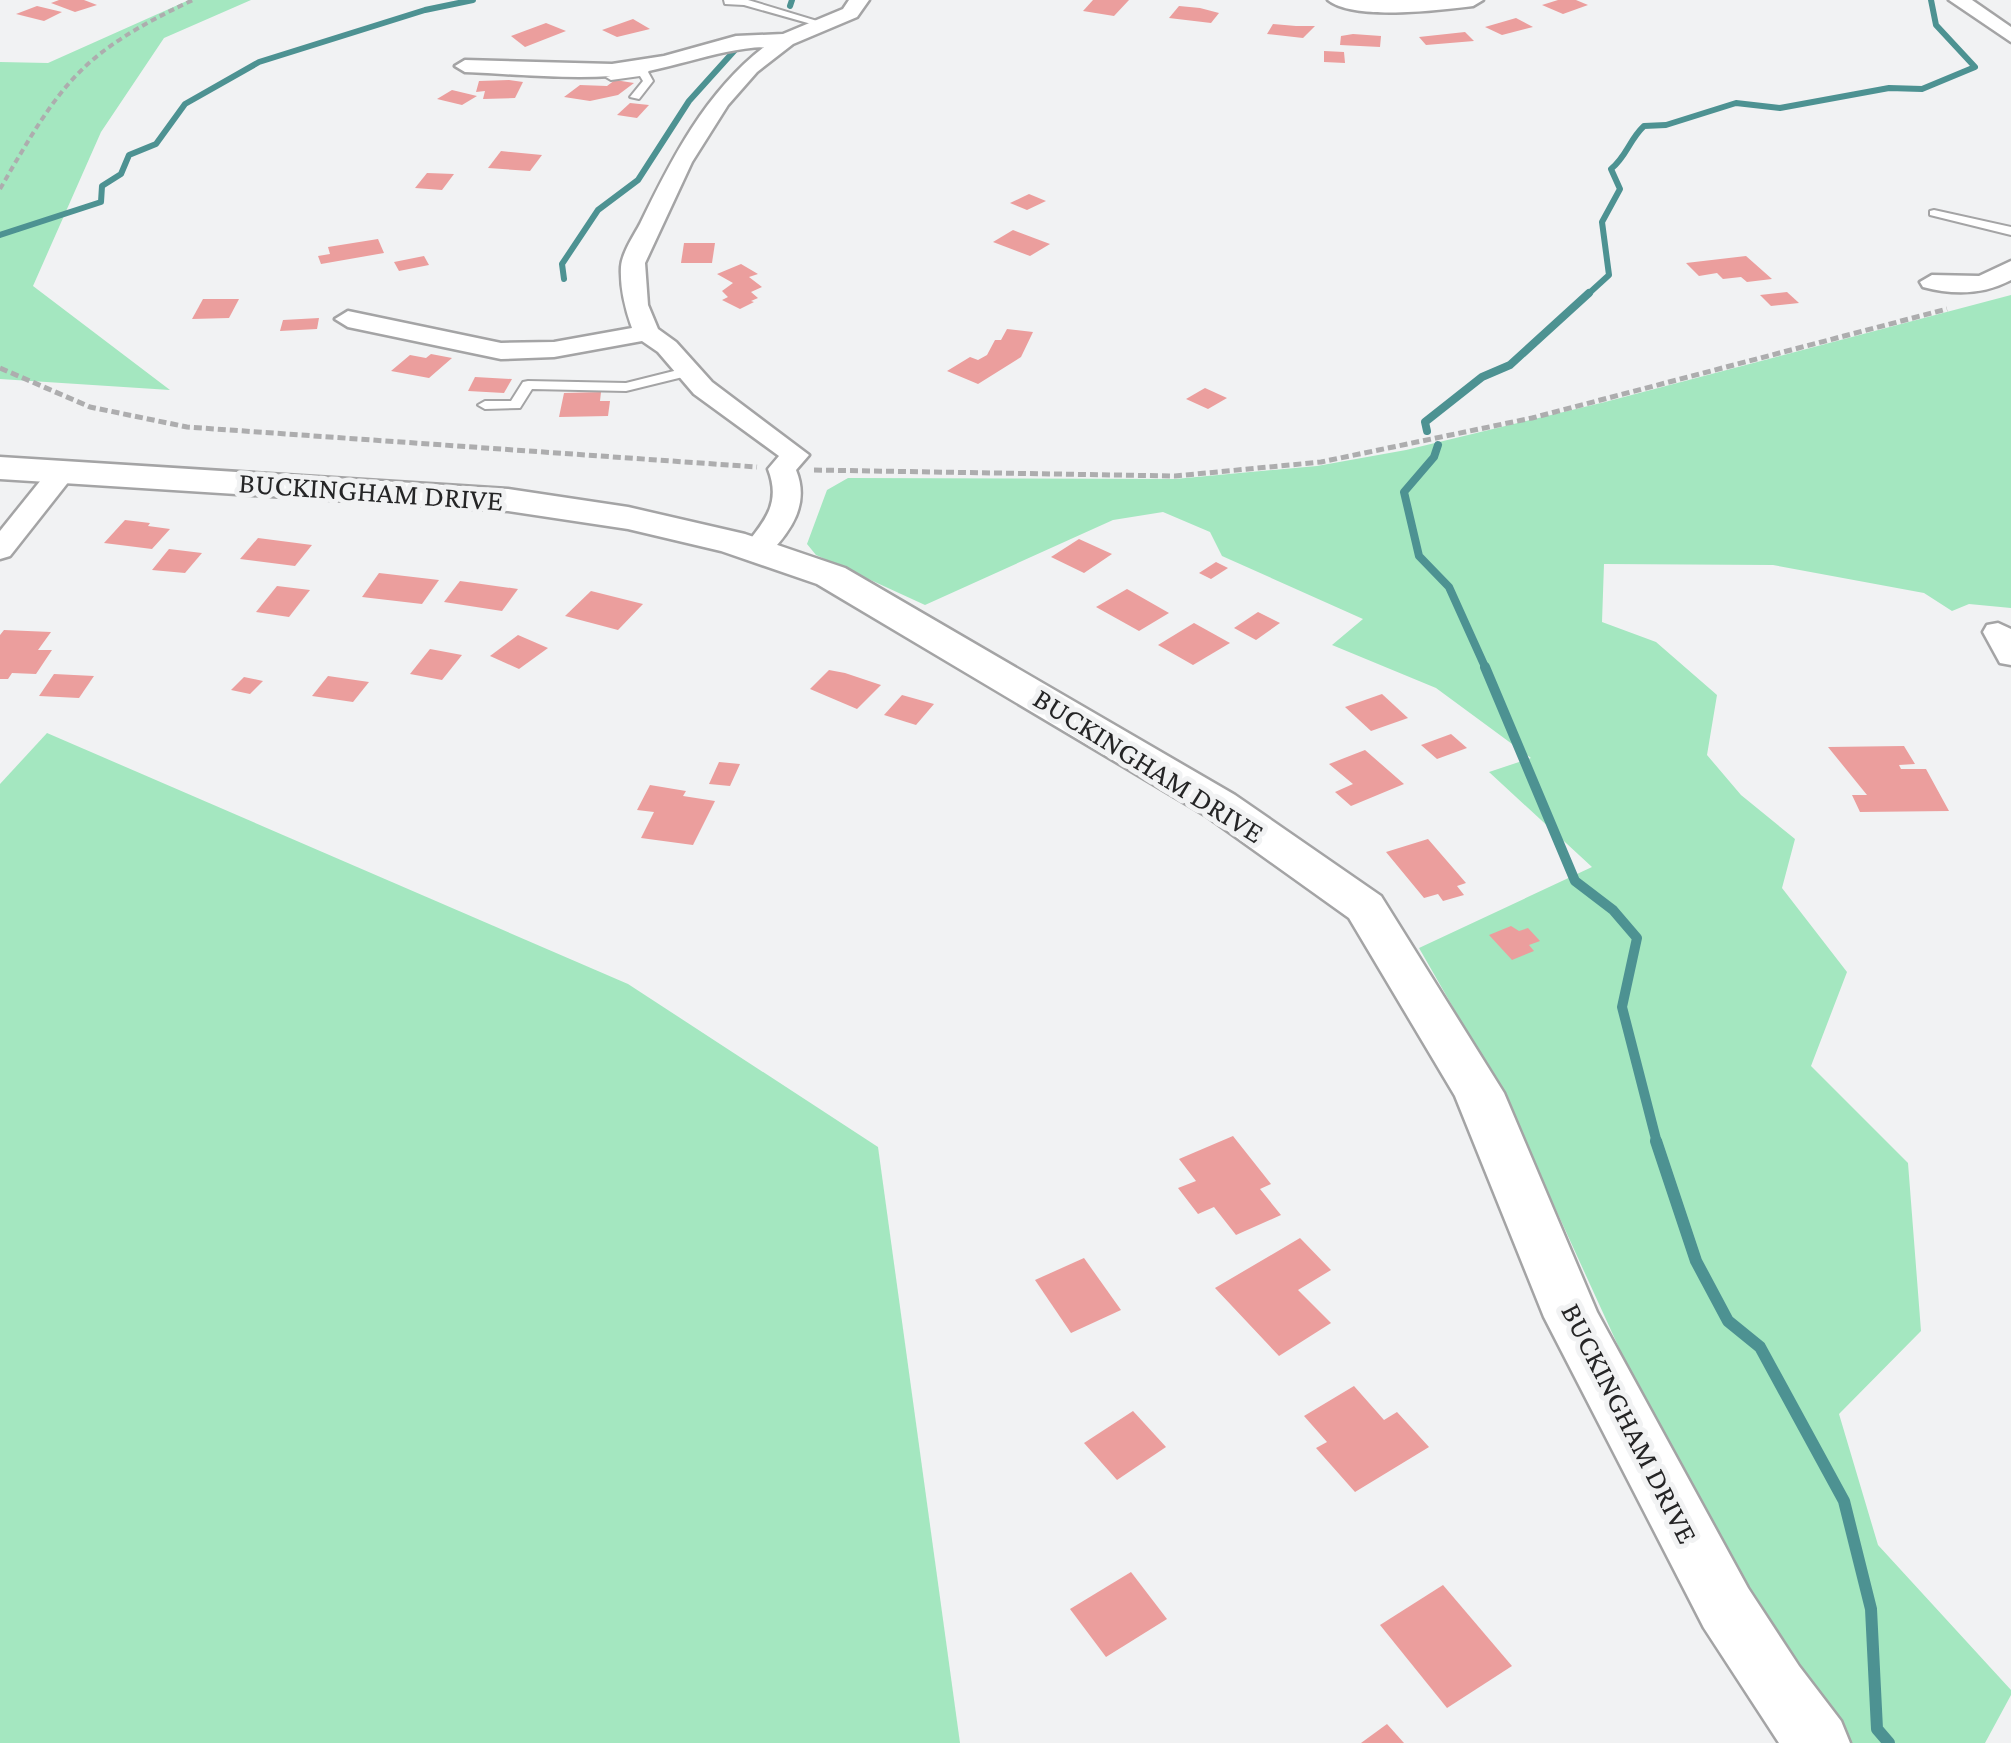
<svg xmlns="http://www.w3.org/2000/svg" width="2011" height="1743" font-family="'Crimson Pro',serif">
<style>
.green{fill:#a4e7c0}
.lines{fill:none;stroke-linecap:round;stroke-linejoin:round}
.stream-far3{stroke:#4d9292;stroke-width:6}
.stream-far2{stroke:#4d9292;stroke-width:8}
.stream-far1{stroke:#4d9292;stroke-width:10}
.stream{stroke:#4d9292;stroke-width:12}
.building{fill:#eb9e9d}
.service-casing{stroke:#a4a4a5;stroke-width:4}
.minor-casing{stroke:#a4a4a5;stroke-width:5}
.tertiary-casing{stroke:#a4a4a5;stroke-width:5}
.path-far1{stroke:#adadae;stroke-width:4;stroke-dasharray:6 4;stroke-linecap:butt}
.path{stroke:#adadae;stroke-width:5;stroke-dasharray:8 4;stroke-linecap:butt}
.service{fill:#fff;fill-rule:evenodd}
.minor{fill:#fff;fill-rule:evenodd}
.tertiary{fill:#fff;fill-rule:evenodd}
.labels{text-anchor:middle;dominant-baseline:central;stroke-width:10;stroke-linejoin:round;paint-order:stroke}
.street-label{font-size:30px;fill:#252526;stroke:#f1f2f3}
</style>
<rect width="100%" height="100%" fill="#f1f2f3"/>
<g class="green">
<path d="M 189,0 L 251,0 L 164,38 L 101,132 L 33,286 L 170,390 L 0,379 L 0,62 L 48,63 Z"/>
<path d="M 2011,295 L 2011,608 L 1969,604 L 1952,611 L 1924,593 L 1773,565 L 1604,564 L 1602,622 L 1656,642 L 1717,695 L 1707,755 L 1741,795 L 1795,839 L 1782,888 L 1847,972 L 1811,1066 L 1908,1163 L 1921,1331 L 1839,1414 L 1878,1545 L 2011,1690 L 2011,1695 L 1985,1743 L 1851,1743 L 1790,1661 L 1657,1431 L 1504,1096 L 1419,948 L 1592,867 L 1489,772 L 1531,758 L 1436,688 L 1332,645 L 1363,619 L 1222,556 L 1210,532 L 1163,512 L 1113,520 L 925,605 L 816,555 L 807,544 L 827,490 L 848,478 L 1175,479 L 1317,466 L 1406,450 L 1605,402 Z"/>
<path d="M 47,733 L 628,984 L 878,1147 L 960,1743 L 0,1743 L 0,784 Z"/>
</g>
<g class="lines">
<g class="stream-far3">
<path d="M 790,6 L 792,0"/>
<path d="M 0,235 L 101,202 L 102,186 L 121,174 L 129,155 L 156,144 L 185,104 L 259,62 L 425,10 L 473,0"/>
<path d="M 564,279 L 562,264 L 598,210 L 638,180 L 689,101 L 735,50"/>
<path d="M 1586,296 L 1609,275 L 1602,222 L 1620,189 L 1611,169 C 1627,156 1629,140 1644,126 L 1666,125 L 1736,103 L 1780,108 L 1889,88 L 1922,89 L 1975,67 L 1936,25 L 1931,0"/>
</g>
<g class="stream-far2">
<path d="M 1427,431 L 1425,422 L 1482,377 L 1510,365 L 1589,293"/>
<path d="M 1438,445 L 1434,457 L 1404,492 L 1419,556 L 1449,587 L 1486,669"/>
</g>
<path class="stream-far1" d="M 1485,667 L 1575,881 L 1613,910 L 1637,938 L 1622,1007 L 1657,1143"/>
<path class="stream" d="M 1656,1141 L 1696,1261 L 1728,1321 L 1760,1347 L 1844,1501 L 1871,1609 L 1877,1729 L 1889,1743"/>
</g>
<g class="building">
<path d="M 59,0 L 84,0 L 97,5 L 75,12 L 51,3 Z"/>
<path d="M 1093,0 L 1129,0 L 1114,16 L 1083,11 Z"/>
<path d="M 1558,0 L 1576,0 L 1588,5 L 1563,14 L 1542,5 Z"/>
<path d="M 37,6 L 62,12 L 44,21 L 16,14 Z"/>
<path d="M 1179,6 L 1200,8 L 1219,13 L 1211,23 L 1169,18 Z"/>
<path d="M 1516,18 L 1533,27 L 1502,35 L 1485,27 Z"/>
<path d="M 633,19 L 650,29 L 617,37 L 602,30 Z"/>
<path d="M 546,23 L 566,31 L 525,47 L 511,36 Z"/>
<path d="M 1273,24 L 1296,26 L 1315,26 L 1303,38 L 1267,34 Z"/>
<path d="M 1465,32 L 1474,41 L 1426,45 L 1419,37 Z"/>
<path d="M 1353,34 L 1381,36 L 1380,47 L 1340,45 L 1341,36 Z"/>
<path d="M 1324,51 L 1344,52 L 1345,63 L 1324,62 Z"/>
<path d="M 509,80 L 523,82 L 515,98 L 483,99 L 485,91 L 476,92 L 479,81 Z"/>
<path d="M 615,80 L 634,83 L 618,95 L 590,101 L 564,97 L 580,85 L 607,86 Z"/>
<path d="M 452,90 L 477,96 L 462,105 L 437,99 Z"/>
<path d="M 630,103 L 649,105 L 637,118 L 617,115 Z"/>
<path d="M 501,151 L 542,155 L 530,171 L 488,168 Z"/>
<path d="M 427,173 L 454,174 L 442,190 L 415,188 Z"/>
<path d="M 1029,194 L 1046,201 L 1027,210 L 1010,203 Z"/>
<path d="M 1013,230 L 1050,244 L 1030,256 L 993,242 Z"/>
<path d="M 378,239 L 384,253 L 321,264 L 318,256 L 330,254 L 328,247 Z"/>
<path d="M 684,243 L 715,243 L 712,263 L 681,263 Z"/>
<path d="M 424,256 L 429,265 L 399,271 L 394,262 Z"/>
<path d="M 1746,256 L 1772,279 L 1747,282 L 1741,277 L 1723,279 L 1717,273 L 1699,276 L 1686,263 Z"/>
<path d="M 741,264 L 758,274 L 749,277 L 762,287 L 751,292 L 758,298 L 751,301 L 754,302 L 740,309 L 722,300 L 728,297 L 722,291 L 733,283 L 717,274 Z"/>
<path d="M 1787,292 L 1799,303 L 1771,306 L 1760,295 Z"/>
<path d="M 203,299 L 239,299 L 229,318 L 192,319 Z"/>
<path d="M 319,318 L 317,329 L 280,331 L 283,320 Z"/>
<path d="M 1007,329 L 1033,332 L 1021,357 L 978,384 L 947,371 L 970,357 L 978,360 L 987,355 L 995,340 L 1001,340 Z"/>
<path d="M 431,354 L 452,358 L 429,378 L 391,371 L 410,355 L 426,358 Z"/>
<path d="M 475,377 L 512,379 L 504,393 L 468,391 Z"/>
<path d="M 1205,388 L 1227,398 L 1208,409 L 1186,399 Z"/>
<path d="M 601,392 L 600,401 L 610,401 L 608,416 L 559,417 L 564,393 Z"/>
<path d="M 125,520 L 150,523 L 148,526 L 170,529 L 152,549 L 104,543 Z"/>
<path d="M 258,538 L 312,545 L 295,566 L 240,559 Z"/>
<path d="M 1079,539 L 1112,554 L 1084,573 L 1051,557 Z"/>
<path d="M 169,549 L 202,553 L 185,573 L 152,570 Z"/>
<path d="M 1216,562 L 1228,568 L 1211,579 L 1199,573 Z"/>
<path d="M 379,573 L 439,580 L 422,604 L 362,597 Z"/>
<path d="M 460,581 L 518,589 L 502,611 L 444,602 Z"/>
<path d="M 277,586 L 310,590 L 289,617 L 256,612 Z"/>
<path d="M 1127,589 L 1169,613 L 1139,631 L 1096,607 Z"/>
<path d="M 591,591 L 643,604 L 618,630 L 565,616 Z"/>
<path d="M 1258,612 L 1280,623 L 1256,640 L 1234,628 Z"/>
<path d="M 1194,623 L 1230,643 L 1193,665 L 1158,645 Z"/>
<path d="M 4,630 L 51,632 L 38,650 L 52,650 L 36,674 L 12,673 L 8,679 L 0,679 L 0,635 Z"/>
<path d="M 518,635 L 548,648 L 519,669 L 490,656 Z"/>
<path d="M 430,649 L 462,655 L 442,680 L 410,674 Z"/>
<path d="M 829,670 L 845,673 L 881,685 L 857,709 L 810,689 Z"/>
<path d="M 54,674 L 94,676 L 79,698 L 39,696 Z"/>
<path d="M 328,676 L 369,682 L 353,702 L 312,696 Z"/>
<path d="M 244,677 L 263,681 L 250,694 L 231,690 Z"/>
<path d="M 1382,694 L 1408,718 L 1371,731 L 1345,707 Z"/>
<path d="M 902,695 L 934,704 L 916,725 L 884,715 Z"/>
<path d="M 1451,734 L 1467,748 L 1437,759 L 1421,745 Z"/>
<path d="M 1904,746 L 1915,764 L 1899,765 L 1901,769 L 1926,769 L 1949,811 L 1860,812 L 1852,795 L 1867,795 L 1828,747 Z"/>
<path d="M 1365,750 L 1404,784 L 1351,806 L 1335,792 L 1353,784 L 1329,764 Z"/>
<path d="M 719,762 L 740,764 L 730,786 L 709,784 Z"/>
<path d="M 650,785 L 686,791 L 683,796 L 715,801 L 693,845 L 641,838 L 654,812 L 637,810 Z"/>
<path d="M 1428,839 L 1466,883 L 1457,886 L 1464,895 L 1443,901 L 1438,894 L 1424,898 L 1386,852 Z"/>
<path d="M 1511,926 L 1519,931 L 1528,928 L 1540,941 L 1529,945 L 1534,951 L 1512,960 L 1489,935 Z"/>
<path d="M 1233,1136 L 1271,1184 L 1260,1189 L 1281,1215 L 1236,1235 L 1214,1207 L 1198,1214 L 1178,1188 L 1196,1181 L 1179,1159 Z"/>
<path d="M 1300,1238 L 1331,1270 L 1298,1290 L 1331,1323 L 1279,1356 L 1215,1288 Z"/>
<path d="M 1084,1258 L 1121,1310 L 1071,1333 L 1035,1280 Z"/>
<path d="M 1354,1386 L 1384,1420 L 1397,1412 L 1429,1447 L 1355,1492 L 1316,1448 L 1327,1442 L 1304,1416 Z"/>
<path d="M 1133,1411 L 1166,1447 L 1117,1480 L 1084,1443 Z"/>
<path d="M 1131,1572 L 1167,1619 L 1106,1657 L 1070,1609 Z"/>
<path d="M 1443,1585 L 1512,1666 L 1447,1708 L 1380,1625 Z"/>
<path d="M 1387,1724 L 1404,1743 L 1361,1743 Z"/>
</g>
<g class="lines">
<defs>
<g id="service">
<path d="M 724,0 L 748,0 L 827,24 L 822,27 L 744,5 L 725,4 Z"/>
<path d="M 645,62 L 654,64 L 648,72 L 653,81 L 639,99 L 630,97 L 643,81 L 640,76 L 611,80 L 606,77 L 640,69 Z"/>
<path d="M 1934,210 L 2011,227 L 2011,235 L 1930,215 L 1930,211 Z"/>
<path d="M 686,368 L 693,372 L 691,375 L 626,391 L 532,389 L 520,408 L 485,409 L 478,405 L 485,401 L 511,401 L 523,382 L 528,381 L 626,383 Z"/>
</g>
<g id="minor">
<path d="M 849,0 L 869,0 L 857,17 L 793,44 L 757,72 L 728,105 L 692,162 L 645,263 L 648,305 L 658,329 L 676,342 L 712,382 L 809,455 L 796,470 C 810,504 791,531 768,555 L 748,555 L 743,549 C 763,522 782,505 768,469 L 779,456 L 694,394 L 658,352 L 642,341 L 554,357 L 501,359 L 348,327 L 335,319 L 348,311 L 501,343 L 554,342 L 632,328 C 625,308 620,288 621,267 C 622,253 633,237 640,224 C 672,158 705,93 764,47 C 713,49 665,73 612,76 C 564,79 513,74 465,72 L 455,66 L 465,60 L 612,64 L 664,56 L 736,36 L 783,34 L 843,9 Z"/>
<path d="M 1328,0 L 1483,0 L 1473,6 C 1440,10 1354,21 1328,0 Z"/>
<path d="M 1949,0 L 1972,0 L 2011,27 L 2011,42 Z"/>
<path d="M 2011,261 L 2011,280 C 1983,295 1953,295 1923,287 L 1920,282 L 1932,275 L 1979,276 Z"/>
<path d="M 63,463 L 77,471 L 10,556 L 0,559 L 0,531 L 53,465 Z"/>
<path d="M 1998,623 L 2011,629 L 2011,665 L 2000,663 L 1983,632 L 1987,625 Z"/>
</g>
<path id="tertiary" d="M 0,457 L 508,489 L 628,507 L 745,534 L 845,568 L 1235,795 L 1381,896 L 1504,1093 L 1597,1312 L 1748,1588 L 1799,1666 L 1841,1721 L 1850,1743 L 1779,1743 L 1704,1628 L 1544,1317 L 1455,1096 L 1349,918 L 1205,815 L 817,584 L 721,551 L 628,529 L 508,511 L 0,479 Z"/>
</defs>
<use href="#service" class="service-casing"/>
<use href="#minor" class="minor-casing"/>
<use href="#tertiary" class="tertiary-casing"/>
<path class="path-far1" d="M 0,189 C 61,83 80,53 193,0"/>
<g class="path">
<path d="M 0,368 L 90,407 L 187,427 L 757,467"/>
<path d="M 814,470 L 1175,476 L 1321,462 L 1532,418 L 1947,309"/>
</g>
<use href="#service" class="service"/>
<use href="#minor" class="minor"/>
<use href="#tertiary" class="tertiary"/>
</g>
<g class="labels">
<g class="street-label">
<text transform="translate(371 491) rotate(4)">BUCKINGHAM DRIVE</text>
<text transform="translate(1149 765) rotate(32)">BUCKINGHAM DRIVE</text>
<text transform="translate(1630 1423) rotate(63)">BUCKINGHAM DRIVE</text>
</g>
</g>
</svg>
